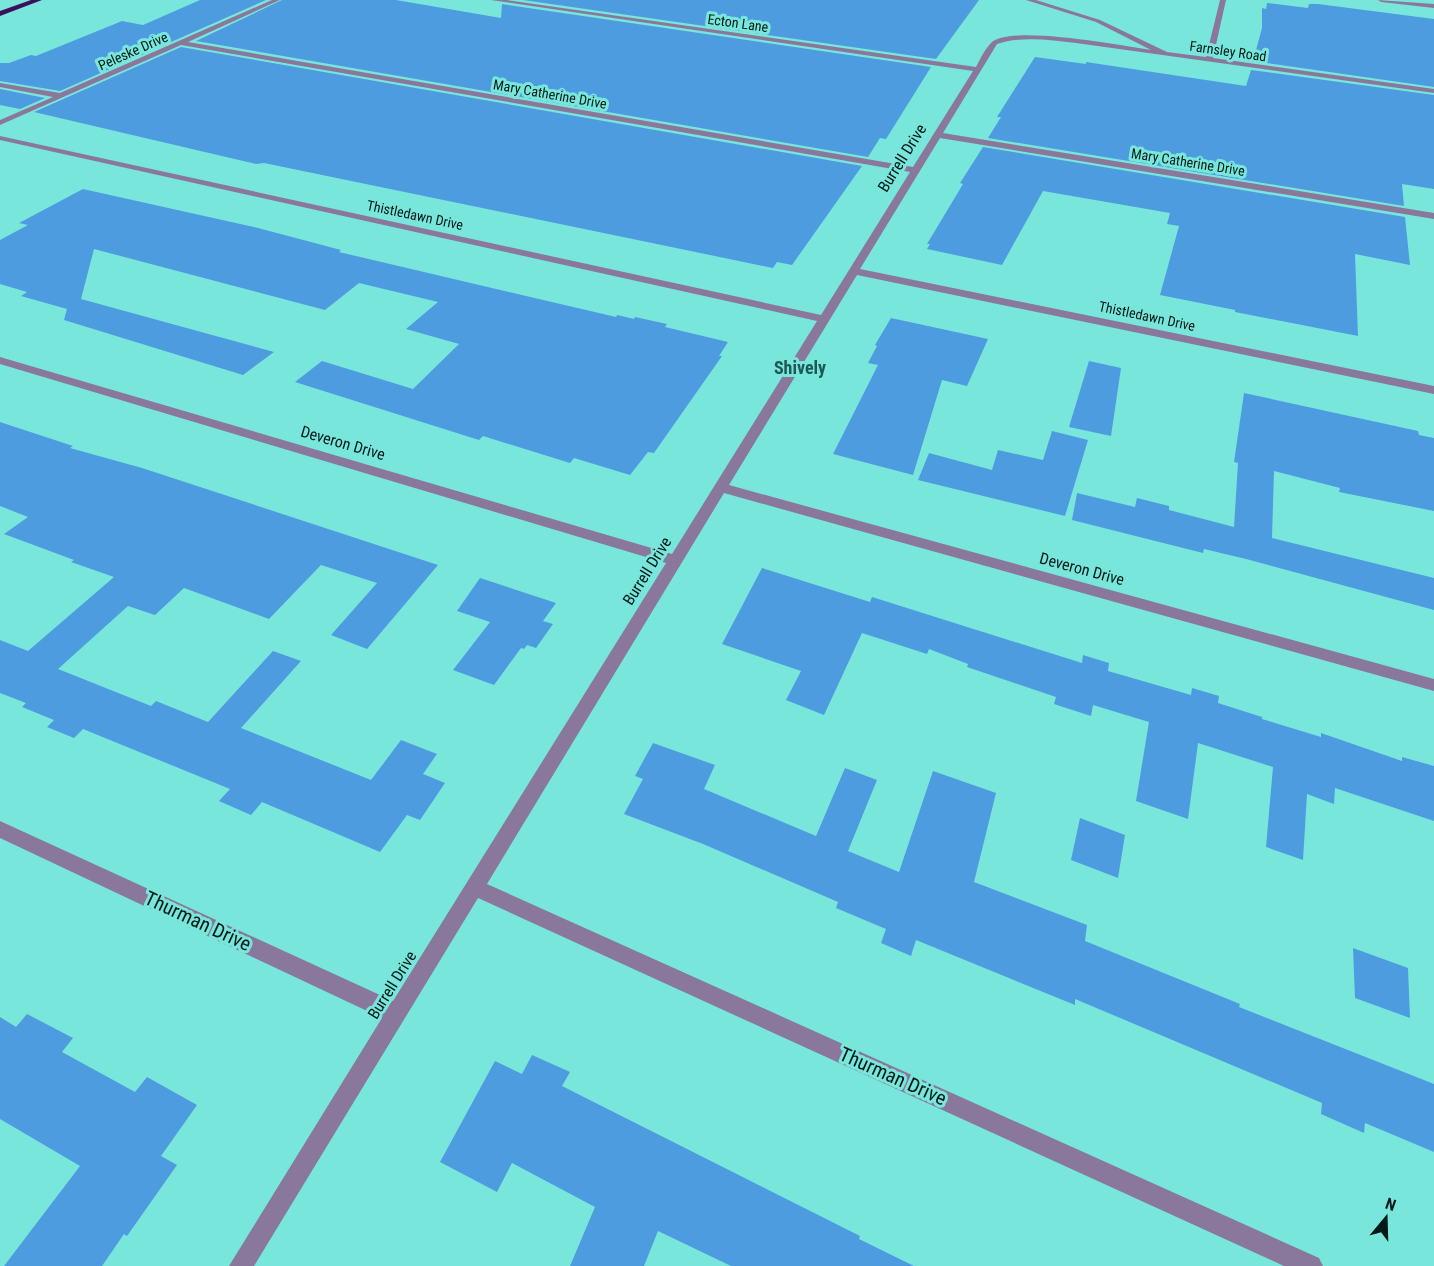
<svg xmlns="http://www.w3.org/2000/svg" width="1434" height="1266" font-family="'Roboto Condensed',sans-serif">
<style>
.building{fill:#4e9ce0}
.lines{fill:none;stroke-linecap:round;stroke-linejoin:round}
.minor{fill:#8a789c;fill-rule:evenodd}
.motorway{fill:#3c0f5a;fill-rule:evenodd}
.labels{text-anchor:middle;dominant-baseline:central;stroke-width:6;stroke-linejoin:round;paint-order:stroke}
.far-street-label{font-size:14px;fill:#031a18;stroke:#79e6dc}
.street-label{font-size:16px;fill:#031a18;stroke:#79e6dc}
.far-district-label{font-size:18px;font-weight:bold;fill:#1d5954;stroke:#79e6dc}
.near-street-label{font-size:20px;fill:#031a18;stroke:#79e6dc}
</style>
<rect width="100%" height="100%" fill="#79e6dc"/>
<g class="building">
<path d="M 200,0 L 266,0 L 60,91 L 0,81 L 0,63 L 9,63 L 31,55 L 36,56 L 122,21 L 143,25 Z"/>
<path d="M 282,0 L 396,0 L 501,18 L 502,4 L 931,67 L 886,139 L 880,138 L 868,157 L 196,41 Z"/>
<path d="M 523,0 L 979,0 L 936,59 Z"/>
<path d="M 1267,3 L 1308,8 L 1309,4 L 1318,4 L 1434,19 L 1434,87 L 1253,61 L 1262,28 L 1262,8 L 1266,9 Z"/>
<path d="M 181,47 L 862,166 L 792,265 L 777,262 L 773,268 L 264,163 L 256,164 L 34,112 Z"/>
<path d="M 1035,57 L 1086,64 L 1086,62 L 1246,86 L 1251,70 L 1434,95 L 1434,189 L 1402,184 L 1404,206 L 988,138 L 1001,117 L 997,117 Z"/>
<path d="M 0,89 L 45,98 L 20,109 L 0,105 Z"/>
<path d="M 983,147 L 1405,217 L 1410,265 L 1355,254 L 1358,336 L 1235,312 L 1235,310 L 1160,295 L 1179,226 L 1167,224 L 1170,213 L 1043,191 L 1002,265 L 927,249 L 930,244 L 927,244 L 963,184 L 960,183 Z"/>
<path d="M 83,189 L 258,228 L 341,250 L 339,252 L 616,317 L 617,315 L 634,319 L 635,317 L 667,324 L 665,327 L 728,342 L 719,356 L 722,356 L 654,453 L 648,452 L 630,475 L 574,458 L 570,463 L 483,436 L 479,440 L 295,382 L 322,361 L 413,389 L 459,344 L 406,329 L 438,302 L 359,283 L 325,310 L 94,249 L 81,299 L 274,352 L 243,375 L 64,320 L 67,309 L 21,296 L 27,292 L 0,284 L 0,240 L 28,225 L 19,223 Z"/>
<path d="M 891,318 L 988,339 L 967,386 L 942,380 L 913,475 L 833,454 L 878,365 L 868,363 L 877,346 L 875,345 Z"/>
<path d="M 1089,361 L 1121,368 L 1111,436 L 1069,427 Z"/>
<path d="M 1244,393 L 1418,431 L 1419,435 L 1434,438 L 1434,511 L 1339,492 L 1340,488 L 1274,471 L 1272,538 L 1434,578 L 1434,610 L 1246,559 L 1204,549 L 1203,553 L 1072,520 L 1077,493 L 1135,507 L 1137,498 L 1169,506 L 1169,510 L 1234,527 L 1238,463 L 1234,462 Z"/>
<path d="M 0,422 L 73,446 L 70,448 L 142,468 L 438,565 L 367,649 L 331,635 L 377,583 L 321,565 L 269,619 L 184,588 L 155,615 L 128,606 L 58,669 L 151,706 L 156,701 L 208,722 L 273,651 L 301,661 L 241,728 L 371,780 L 401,740 L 437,754 L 423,774 L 445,783 L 420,820 L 407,815 L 380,852 L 262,802 L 251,815 L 219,801 L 230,789 L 83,729 L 74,738 L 47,727 L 54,720 L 22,707 L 26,703 L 0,693 L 0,640 L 28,651 L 114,577 L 71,562 L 74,560 L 4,534 L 28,517 L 0,506 Z"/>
<path d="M 1052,431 L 1088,440 L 1065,516 L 918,480 L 929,453 L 992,470 L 998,450 L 1043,460 Z"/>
<path d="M 762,568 L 870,602 L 872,597 L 1082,663 L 1083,655 L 1109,663 L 1108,671 L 1191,695 L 1192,688 L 1219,696 L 1218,703 L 1262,717 L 1262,719 L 1321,737 L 1321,733 L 1402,761 L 1402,757 L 1434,766 L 1434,821 L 1335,788 L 1334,804 L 1307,794 L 1303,860 L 1266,847 L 1273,767 L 1198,743 L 1188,819 L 1136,801 L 1149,722 L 1093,705 L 1091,716 L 1054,704 L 1056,697 L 967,667 L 968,664 L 929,649 L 927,654 L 862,633 L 824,715 L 786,700 L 801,671 L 722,644 Z"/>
<path d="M 480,578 L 556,603 L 543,621 L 553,624 L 536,648 L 527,645 L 524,649 L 521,648 L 494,685 L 453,670 L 490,622 L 457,611 Z"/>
<path d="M 653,743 L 715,765 L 704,789 L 816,836 L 845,768 L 877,780 L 848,851 L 899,872 L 933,771 L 996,793 L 974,882 L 1087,925 L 1085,941 L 1240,1004 L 1239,1007 L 1434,1084 L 1434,1152 L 1365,1123 L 1364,1133 L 1321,1114 L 1322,1103 L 1075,999 L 1075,1005 L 916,940 L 911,956 L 881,943 L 886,929 L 836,908 L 838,902 L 703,844 L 624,814 L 643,779 L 635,776 Z"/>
<path d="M 1080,818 L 1125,835 L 1118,878 L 1071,860 Z"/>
<path d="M 1353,948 L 1408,968 L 1410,1018 L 1355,998 Z"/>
<path d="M 27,1014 L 73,1038 L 62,1052 L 135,1092 L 147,1077 L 197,1105 L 161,1156 L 177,1165 L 127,1236 L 124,1234 L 102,1266 L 4,1266 L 80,1166 L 0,1119 L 0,1017 L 16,1027 Z"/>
<path d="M 532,1055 L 570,1072 L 562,1086 L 860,1236 L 859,1239 L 914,1266 L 731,1266 L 658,1231 L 644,1266 L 570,1266 L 595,1207 L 512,1163 L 497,1192 L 440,1162 L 495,1061 L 522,1074 Z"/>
</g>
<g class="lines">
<g class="minor">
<path d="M 272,0 L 280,0 L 188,42 L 913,167 L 973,71 L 491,0 L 507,0 L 976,67 C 980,59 985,49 991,43 C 1009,24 1123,46 1151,50 L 1096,22 L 1026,0 L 1036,0 L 1100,20 L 1167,52 L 1206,57 L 1220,0 L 1226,0 L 1213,58 L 1434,89 L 1434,93 L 1076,43 C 1050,40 1022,36 997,44 L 943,133 L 1434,213 L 1434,219 L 940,138 L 860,269 L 1434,386 L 1434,394 L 857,275 L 729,485 L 1434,679 L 1434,691 L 724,493 L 487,884 L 1319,1258 L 1323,1266 L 1284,1266 L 478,898 L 254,1266 L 229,1266 L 382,1018 L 0,838 L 0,821 L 393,1001 L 666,563 L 0,364 L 0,357 L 672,554 L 817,321 L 0,140 L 0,136 L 821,315 L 910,172 L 181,45 L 0,125 L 0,120 L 53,97 L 0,87 L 0,83 L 60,93 Z"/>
<path d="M 1378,0 L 1434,4 L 1434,8 L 1381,2 Z"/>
</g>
<path class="motorway" d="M 31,0 L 42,0 L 0,16 L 0,11 Z"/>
</g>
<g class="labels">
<g class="far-street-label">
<text transform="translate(738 23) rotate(8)">Ecton Lane</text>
<text transform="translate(133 51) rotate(-24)">Peleske Drive</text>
<text transform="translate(1228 51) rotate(8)">Farnsley Road</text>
<text transform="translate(550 94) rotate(10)">Mary Catherine Drive</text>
<text transform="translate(1188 162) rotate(9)">Mary Catherine Drive</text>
<text transform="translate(415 215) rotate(12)">Thistledawn Drive</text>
<text transform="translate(1147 316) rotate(12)">Thistledawn Drive</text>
</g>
<g class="street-label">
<text transform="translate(902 158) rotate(-58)">Burrell Drive</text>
<text transform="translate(343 443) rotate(16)">Deveron Drive</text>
<text transform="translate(1082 569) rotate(15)">Deveron Drive</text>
<text transform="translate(647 571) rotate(-58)">Burrell Drive</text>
<text transform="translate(392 985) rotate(-58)">Burrell Drive</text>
</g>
<g class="far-district-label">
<text x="800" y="367">Shively</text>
</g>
<g class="near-street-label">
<text transform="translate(198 921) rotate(25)">Thurman Drive</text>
<text transform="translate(893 1076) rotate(24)">Thurman Drive</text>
</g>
</g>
<g transform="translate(1386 1218) rotate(19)" stroke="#79e6dc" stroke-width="4.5" paint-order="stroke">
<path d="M0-4.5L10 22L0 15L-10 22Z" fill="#031a18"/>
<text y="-9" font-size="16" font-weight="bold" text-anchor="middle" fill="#031a18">N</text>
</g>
</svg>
